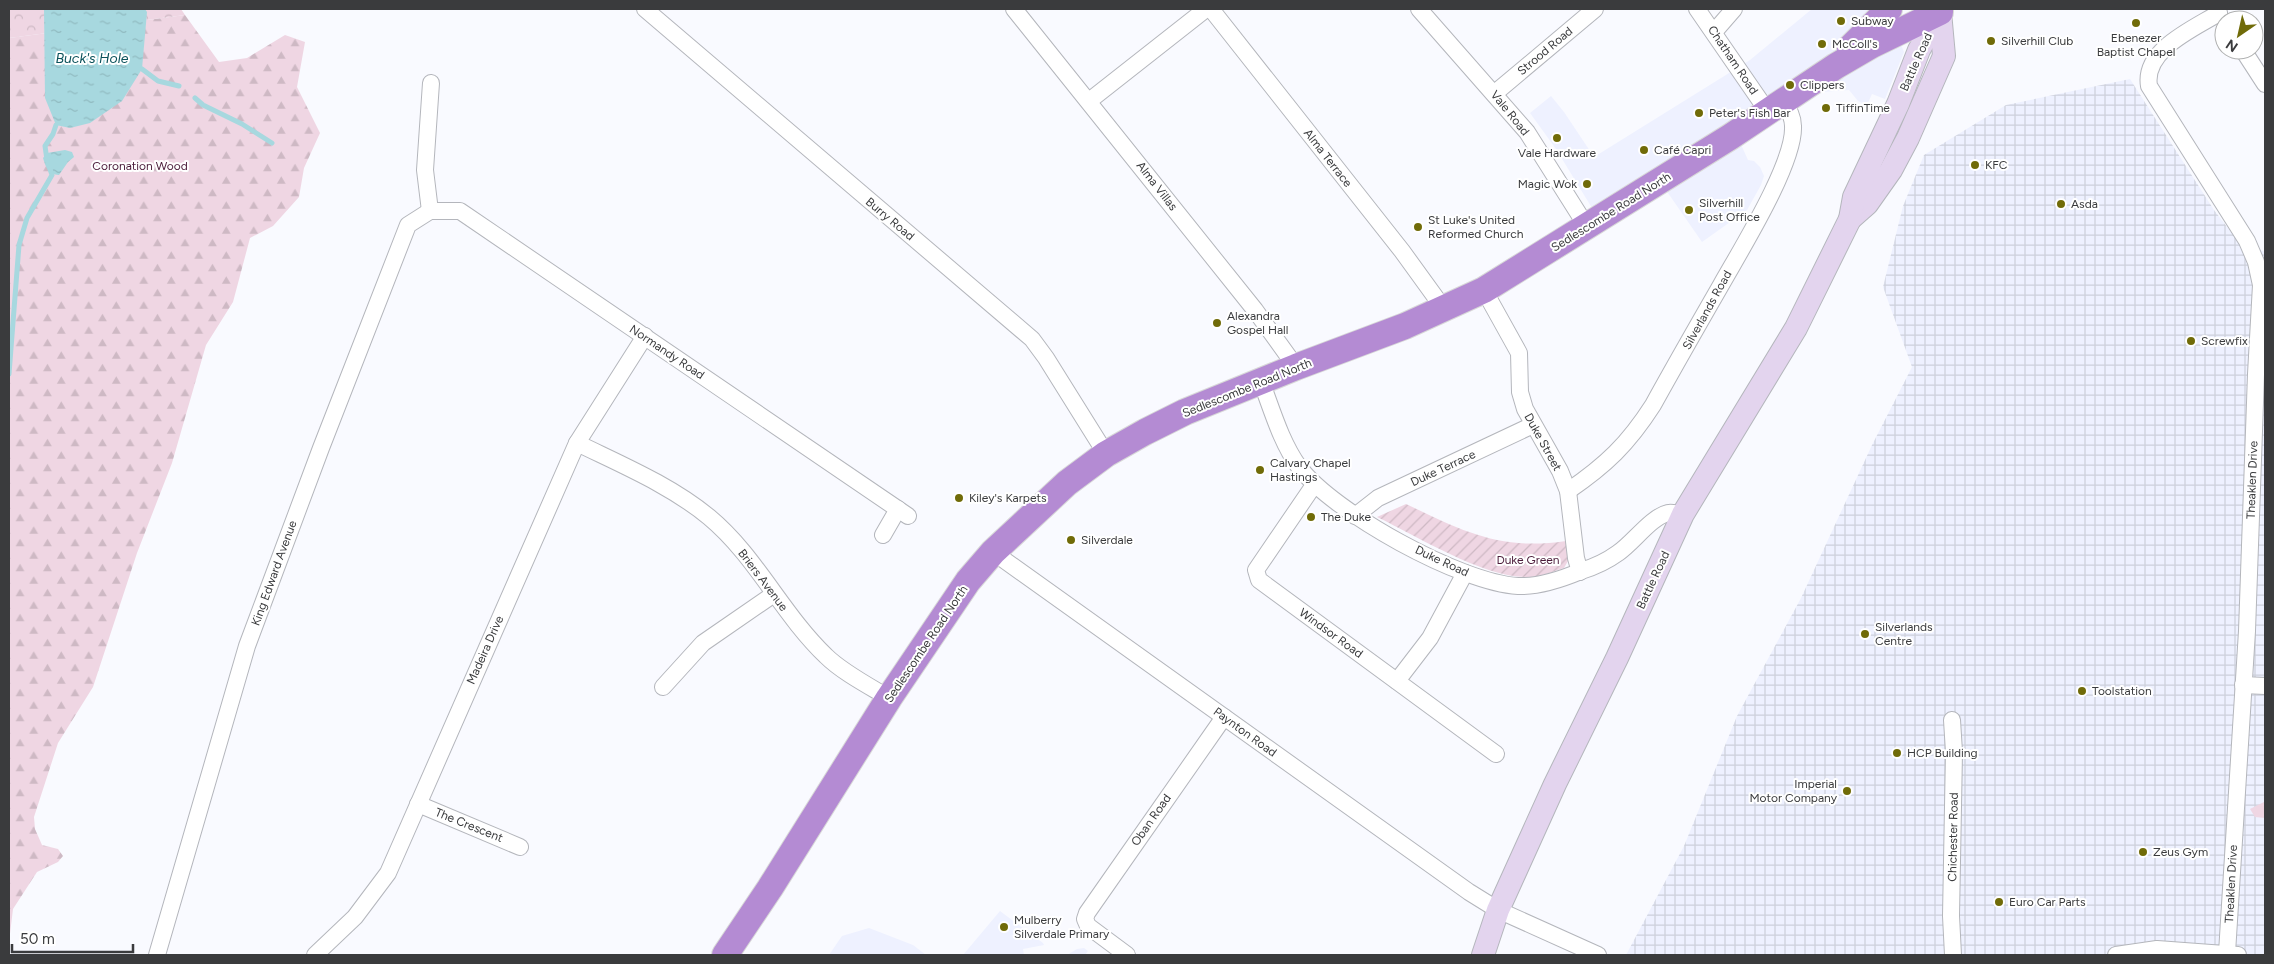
<svg xmlns="http://www.w3.org/2000/svg" width="2274" height="964" font-family="Figtree,sans-serif">
<style>
.built{fill:#eef1ff}
.industrial{fill:url(#industrial-grid)}
.grass{fill:#efd6e3}
.forest{fill:url(#forest-firs)}
.park{fill:url(#park-crowns)}
.garden{fill:url(#garden-furrows)}
.water{fill:url(#water-ripples)}
.lines{fill:none;stroke-linecap:round;stroke-linejoin:round}
.stream{stroke:#a7d8df;stroke-width:5}
.minor-casing{stroke:#b4b6bc;stroke-width:18}
.secondary-casing{stroke:#b4b6bc;stroke-width:24}
.trunk-casing{stroke:#d8d8d8;stroke-width:28}
.minor{stroke:#fff;stroke-width:16}
.secondary{stroke:#e3d4ee;stroke-width:22}
.trunk{stroke:#b48bd3;stroke-width:26}
.poi-dot{fill:#706b08;stroke:#fff;stroke-width:2}
.labels{text-anchor:middle;dominant-baseline:central;stroke-width:4;stroke-linejoin:round;paint-order:stroke}
.poi-label{font-size:12px;fill:#3a3b3d;stroke:#fff;text-anchor:start}
.street-label{font-size:12px;fill:#3a3b3d;stroke:#fff}
.park-label{font-size:12px;fill:#4b1c3a;stroke:#fff}
.water-label{font-size:14px;font-style:italic;fill:#0a515a;stroke:#fff}
</style>
<defs>
<pattern id="industrial-grid" width="8" height="8" patternUnits="userSpaceOnUse" patternTransform="scale(1.25)"><rect width="8" height="8" fill="#eef1ff"/><path d="M0 4h8M4 0v8" fill="none" stroke="#cdd0db"/></pattern>
<pattern id="forest-firs" width="22" height="20" patternUnits="userSpaceOnUse" patternTransform="scale(1.25)"><rect width="22" height="20" fill="#efd6e3"/><path d="M5 1l3.5 6h-7zM16 11l3.5 6h-7z" fill="#ceb9c4"/></pattern>
<pattern id="park-crowns" width="20" height="18" patternUnits="userSpaceOnUse" patternTransform="scale(1.25)"><rect width="20" height="18" fill="#efd6e3"/><path d="M2 6a3 3 0 1 1 6 0M12 15a3 3 0 1 1 6 0" fill="none" stroke="#ceb9c4"/></pattern>
<pattern id="garden-furrows" width="10" height="10" patternUnits="userSpaceOnUse" patternTransform="scale(1.25)"><rect width="10" height="10" fill="#efd6e3"/><path d="M-1 1l2-2M0 10L10 0M9 11l2-2" fill="none" stroke="#ceb9c4"/></pattern>
<pattern id="water-ripples" width="26" height="14" patternUnits="userSpaceOnUse" patternTransform="scale(1.25)"><rect width="26" height="14" fill="#a7d8df"/><path d="M2 4q2-2 4 0t4 0M15 11q2-2 4 0t4 0" fill="none" stroke="#90bac0"/></pattern>
</defs>
<rect width="100%" height="100%" fill="#f9faff"/>
<g class="built">
<path d="M 1812,9 L 1886,9 L 1904,52 L 1885,99 L 1872,94 L 1867,105 L 1858,101 L 1849,90 L 1821,92 L 1739,140 L 1748,160 L 1754,161 L 1760,167 L 1764,176 L 1761,185 L 1747,210 L 1702,242 L 1652,170 L 1592,208 L 1556,149 L 1530,113 L 1551,96 L 1564,112 L 1594,157 L 1750,60 Z"/>
<path d="M 1000,911 L 1043,943 L 1044,945 L 1023,949 L 1024,955 L 963,955 Z"/>
<path d="M 869,928 L 913,945 L 926,955 L 829,955 L 842,936 Z"/>
<path d="M 1084,948 L 1088,951 L 1085,955 L 1067,955 L 1077,949 Z"/>
</g>
<path class="industrial" d="M 2130,79 L 2214,210 L 2237,240 L 2265,252 L 2265,955 L 1626,955 L 1684,846 L 1737,716 L 1801,598 L 1872,445 L 1912,367 L 1883,287 L 1903,206 L 1924,155 L 2006,105 Z"/>
<path class="grass" d="M 2264,802 L 2265,818 L 2255,817 L 2250,809 Z"/>
<path class="forest" d="M 185,15 L 219,62 L 247,58 L 285,35 L 305,42 L 297,87 L 320,133 L 304,168 L 299,197 L 273,226 L 250,238 L 233,302 L 206,345 L 172,463 L 137,553 L 93,687 L 58,743 L 34,817 L 35,829 L 42,845 L 58,849 L 63,856 L 58,862 L 37,872 L 13,909 L 9,942 L 9,38 Z"/>
<path class="park" d="M 9,9 L 181,9 L 185,15 L 9,38 Z"/>
<path class="garden" d="M 1406,504 C 1463,531 1500,551 1566,541 L 1568,542 L 1568,561 L 1564,568 C 1553,571 1541,577 1530,577 C 1485,579 1419,537 1377,517 Z"/>
<g class="water">
<path d="M 44,9 L 145,9 L 147,12 L 142,69 L 122,101 L 90,123 L 70,128 L 56,125 L 45,98 Z"/>
<path d="M 65,150 L 72,152 L 74,157 L 68,162 L 59,175 C 48,174 46,168 43,158 L 47,153 Z"/>
</g>
<g class="lines">
<g class="stream">
<path d="M 142,69 L 158,81 L 179,86"/>
<path d="M 195,98 L 203,105 L 242,124 L 272,143"/>
<path d="M 47,160 L 45,146 L 53,134 L 56,125"/>
<path d="M 9,374 L 19,245 L 27,218 L 52,175 L 50,169"/>
</g>
<defs>
<g id="minor">
<path d="M 645,9 L 1032,339 L 1046,358 L 1106,454"/>
<path d="M 1014,9 L 1255,310 L 1296,367"/>
<path d="M 1211,9 L 1402,251 L 1444,309"/>
<path d="M 1419,9 L 1527,132 L 1587,227"/>
<path d="M 1697,9 L 1768,112"/>
<path d="M 2219,13 C 2193,29 2143,50 2149,86 L 2247,241 L 2256,262 L 2261,285 L 2256,374 L 2247,631 L 2227,953"/>
<path d="M 1714,32 L 1734,9"/>
<path d="M 2243,50 L 2265,84"/>
<path d="M 1495,93 L 1595,9"/>
<path d="M 1089,101 L 1206,9"/>
<path d="M 430,211 L 460,211 L 908,516"/>
<path d="M 430,211 L 425,170 L 431,83"/>
<path d="M 1484,290 L 1519,353 L 1520,392 L 1525,409 L 1560,471 L 1568,491 L 1576,558 L 1580,572"/>
<path d="M 1261,381 C 1272,410 1281,442 1299,467 C 1334,513 1461,583 1518,586 C 1539,587 1562,579 1581,571 C 1594,567 1607,561 1618,553 C 1633,543 1651,517 1668,513 C 1672,512 1678,514 1683,514"/>
<path d="M 577,443 C 622,465 670,485 709,517 C 756,556 782,614 826,656 C 842,672 869,686 889,698"/>
<path d="M 1314,485 L 1256,570 L 1259,580 L 1496,754"/>
<path d="M 1568,491 C 1606,465 1628,444 1653,405 C 1675,365 1698,325 1721,285 C 1740,251 1795,163 1793,126 C 1793,117 1789,110 1784,102"/>
<path d="M 1355,516 L 1378,498 L 1533,425"/>
<path d="M 883,535 L 898,509"/>
<path d="M 993,552 L 1469,892 L 1498,910 L 1598,955"/>
<path d="M 1397,681 L 1430,638 L 1465,573"/>
<path d="M 2243,685 L 2265,686"/>
<path d="M 663,687 L 703,643 L 774,594"/>
<path d="M 1952,720 L 1954,752 L 1951,916 L 1953,955"/>
<path d="M 418,804 L 520,847"/>
<path d="M 157,955 L 247,646 L 321,448 L 408,225 L 430,211"/>
<path d="M 315,955 L 355,917 L 388,873 L 577,443 L 645,336"/>
<path d="M 1127,955 L 1088,926 L 1085,919 L 1087,913 L 1224,717"/>
<path d="M 2116,955 L 2157,949 L 2238,955"/>
</g>
<g id="secondary">
<path d="M 1850,219 L 1867,204 L 1891,170 L 1908,138 L 1944,56 L 1940,12"/>
<path d="M 1483,955 L 1498,910 L 1555,784 L 1617,658 L 1683,514 L 1796,328 L 1850,219 L 1854,197 L 1898,104 L 1919,50 L 1940,12"/>
</g>
<g id="trunk">
<path d="M 1850,48 L 1889,9"/>
<path d="M 725,955 L 770,888 L 889,698 L 968,581 L 993,552 L 1067,483 L 1106,454 L 1145,432 L 1185,412 L 1296,367 L 1405,326 L 1484,290 L 1730,137 L 1836,66 L 1872,45 L 1940,12 L 1940,9"/>
</g>
</defs>
<use href="#minor" class="minor-casing"/>
<use href="#secondary" class="secondary-casing"/>
<use href="#trunk" class="trunk-casing"/>
<use href="#minor" class="minor"/>
<use href="#secondary" class="secondary"/>
<use href="#trunk" class="trunk"/>
</g>
<g class="poi-dot">
<circle cx="1841" cy="21" r="5"/>
<circle cx="2136" cy="23" r="5"/>
<circle cx="1991" cy="41" r="5"/>
<circle cx="1822" cy="44" r="5"/>
<circle cx="1790" cy="85" r="5"/>
<circle cx="1826" cy="108" r="5"/>
<circle cx="1699" cy="113" r="5"/>
<circle cx="1557" cy="138" r="5"/>
<circle cx="1644" cy="150" r="5"/>
<circle cx="1975" cy="165" r="5"/>
<circle cx="1587" cy="184" r="5"/>
<circle cx="2061" cy="204" r="5"/>
<circle cx="1689" cy="210" r="5"/>
<circle cx="1418" cy="227" r="5"/>
<circle cx="1217" cy="323" r="5"/>
<circle cx="2191" cy="341" r="5"/>
<circle cx="1260" cy="470" r="5"/>
<circle cx="959" cy="498" r="5"/>
<circle cx="1311" cy="517" r="5"/>
<circle cx="1071" cy="540" r="5"/>
<circle cx="1865" cy="634" r="5"/>
<circle cx="2082" cy="691" r="5"/>
<circle cx="1897" cy="753" r="5"/>
<circle cx="1847" cy="791" r="5"/>
<circle cx="2143" cy="852" r="5"/>
<circle cx="1999" cy="902" r="5"/>
<circle cx="1004" cy="927" r="5"/>
</g>
<g class="labels">
<g class="poi-label">
<text x="1851" y="21">Subway</text>
<text x="2136" y="38" text-anchor="middle">Ebenezer<tspan x="2136" dy="14">Baptist Chapel</tspan></text>
<text x="2001" y="41">Silverhill Club</text>
<text x="1832" y="44">McColl's</text>
<text x="1800" y="85">Clippers</text>
<text x="1836" y="108">TiffinTime</text>
<text x="1709" y="113">Peter's Fish Bar</text>
<text x="1654" y="150">Café Capri</text>
<text x="1557" y="153" text-anchor="middle">Vale Hardware</text>
<text x="1985" y="165">KFC</text>
<text x="1577" y="184" text-anchor="end">Magic Wok</text>
<text x="1699" y="203">Silverhill<tspan x="1699" dy="14">Post Office</tspan></text>
<text x="2071" y="204">Asda</text>
<text x="1428" y="220">St Luke's United<tspan x="1428" dy="14">Reformed Church</tspan></text>
<text x="1227" y="316">Alexandra<tspan x="1227" dy="14">Gospel Hall</tspan></text>
<text x="2201" y="341">Screwfix</text>
<text x="1270" y="463">Calvary Chapel<tspan x="1270" dy="14">Hastings</tspan></text>
<text x="969" y="498">Kiley's Karpets</text>
<text x="1321" y="517">The Duke</text>
<text x="1081" y="540">Silverdale</text>
<text x="1875" y="627">Silverlands<tspan x="1875" dy="14">Centre</tspan></text>
<text x="2092" y="691">Toolstation</text>
<text x="1907" y="753">HCP Building</text>
<text x="1837" y="784" text-anchor="end">Imperial<tspan x="1837" dy="14">Motor Company</tspan></text>
<text x="2153" y="852">Zeus Gym</text>
<text x="2009" y="902">Euro Car Parts</text>
<text x="1014" y="920">Mulberry<tspan x="1014" dy="14">Silverdale Primary</tspan></text>
</g>
<g class="street-label">
<text transform="translate(1545 51) rotate(-40)">Strood Road</text>
<text transform="translate(1733 60) rotate(56)">Chatham Road</text>
<text transform="translate(1916 62) rotate(-66)">Battle Road</text>
<text transform="translate(1510 113) rotate(51)">Vale Road</text>
<text transform="translate(1328 158) rotate(52)">Alma Terrace</text>
<text transform="translate(1157 186) rotate(52)">Alma Villas</text>
<text transform="translate(1611 212) rotate(-32)">Sedlescombe Road North</text>
<text transform="translate(890 219) rotate(40)">Burry Road</text>
<text transform="translate(1707 310) rotate(-61)">Silverlands Road</text>
<text transform="translate(667 352) rotate(34)">Normandy Road</text>
<text transform="translate(1247 388) rotate(-22)">Sedlescombe Road North</text>
<text transform="translate(1543 442) rotate(61)">Duke Street</text>
<text transform="translate(1443 468) rotate(-25)">Duke Terrace</text>
<text transform="translate(2252 480) rotate(-88)">Theaklen Drive</text>
<text transform="translate(1442 561) rotate(25)">Duke Road</text>
<text transform="translate(274 573) rotate(-70)">King Edward Avenue</text>
<text transform="translate(763 580) rotate(53)">Briers Avenue</text>
<text transform="translate(1653 580) rotate(-65)">Battle Road</text>
<text transform="translate(1331 633) rotate(36)">Windsor Road</text>
<text transform="translate(926 644) rotate(-56)">Sedlescombe Road North</text>
<text transform="translate(485 650) rotate(-66)">Madeira Drive</text>
<text transform="translate(1245 732) rotate(36)">Paynton Road</text>
<text transform="translate(1151 820) rotate(-55)">Oban Road</text>
<text transform="translate(469 825) rotate(22)">The Crescent</text>
<text transform="translate(1953 837) rotate(-89)">Chichester Road</text>
<text transform="translate(2231 884) rotate(-87)">Theaklen Drive</text>
</g>
<g class="park-label">
<text x="140" y="166">Coronation Wood</text>
<text x="1528" y="560">Duke Green</text>
</g>
<g class="water-label">
<text x="92" y="58">Buck's Hole</text>
</g>
</g>
<rect width="2274" height="964" fill="none" stroke="#3a3b3d" stroke-width="20"/>
<g transform="translate(2239 35) rotate(214)"><circle r="24" fill="#ffffff" stroke="#b0b1b1"/>
<path d="M0-4L9 19L0 12L-9 19Z" fill="#706b08"/>
<text y="-8" font-size="14" font-weight="bold" text-anchor="middle" fill="#3a3b3d">N</text>
</g>
<path d="M12 944v8h121v-8" fill="none" stroke="#3a3b3d" stroke-width="2.5"/>
<text x="20" y="944" font-size="15" fill="#3a3b3d" stroke="#ffffff" stroke-width="4" paint-order="stroke">50 m</text>
</svg>
